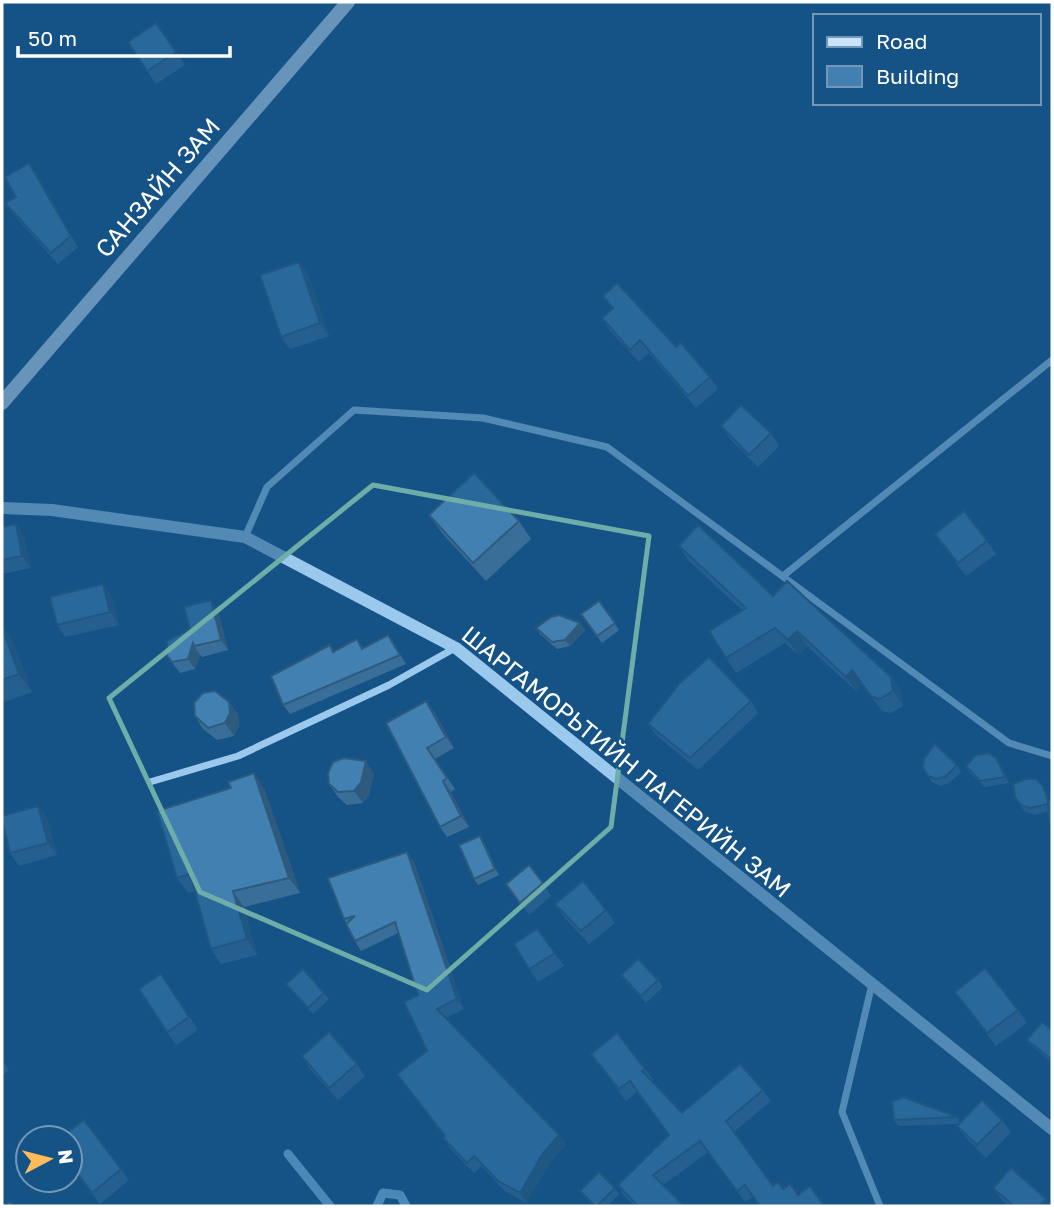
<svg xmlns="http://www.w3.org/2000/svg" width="1054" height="1208" font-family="'Golos Text',sans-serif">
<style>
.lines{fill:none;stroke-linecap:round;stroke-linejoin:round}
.stream{stroke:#8dc6f1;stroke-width:9}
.minor{stroke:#9bc9ee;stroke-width:7}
.tertiary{stroke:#9bc9ee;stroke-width:12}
.secondary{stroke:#c8e3fa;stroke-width:14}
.wall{fill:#396e99}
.shaded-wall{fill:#2e5a7d}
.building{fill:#4280b2;stroke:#2e5a7d;stroke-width:2}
.marked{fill:none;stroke:#6fada8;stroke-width:5;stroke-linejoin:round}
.labels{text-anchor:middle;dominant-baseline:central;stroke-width:5;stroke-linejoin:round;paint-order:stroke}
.street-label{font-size:24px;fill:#fff;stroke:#155387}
</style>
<rect width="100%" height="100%" fill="#155387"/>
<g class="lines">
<g class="stream">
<path d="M 288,1154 L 330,1206"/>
<path d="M 377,1206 L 383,1193 L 400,1195 L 406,1206"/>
</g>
<g class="minor">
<path d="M 245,537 L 267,487 L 354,410 L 483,418 L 607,447 L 1009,743 L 1052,756"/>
<path d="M 783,576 L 1052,360"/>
<path d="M 150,782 L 238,756 L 389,685 L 455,648"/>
<path d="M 872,984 L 842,1112 L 880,1206"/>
</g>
<path class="tertiary" d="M 2,508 L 52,510 L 245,537 L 456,648 L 1052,1129"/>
<path class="secondary" d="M 2,403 L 348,2"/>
</g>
<g class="wall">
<path d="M 156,23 L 185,65 L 156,84 L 128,42 Z"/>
<path d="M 29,163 L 37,174 L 78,247 L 58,264 L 13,214 L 5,203 L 16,197 Z"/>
<path d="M 299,262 L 308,274 L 329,336 L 290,349 L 281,337 Z"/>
<path d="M 603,296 L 676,347 L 710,377 L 718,389 L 696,408 L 649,353 L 639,362 L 610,331 L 602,318 L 612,309 Z"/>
<path d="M 721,426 L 771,433 L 779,446 L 758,467 L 730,439 Z"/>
<path d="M 429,515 L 519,521 L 531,539 L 486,581 L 442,533 Z"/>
<path d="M 2,527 L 24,536 L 31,568 L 2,574 Z"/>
<path d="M 935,534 L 987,541 L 996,554 L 966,576 Z"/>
<path d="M 679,546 L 773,596 L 891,677 L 901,691 L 903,706 L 891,713 L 882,711 L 862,685 L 856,691 L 807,646 L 798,655 L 785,643 L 736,673 L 726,658 L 742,610 L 689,561 Z"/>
<path d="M 103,584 L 112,597 L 119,625 L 65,637 L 57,625 Z"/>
<path d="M 599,601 L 619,630 L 602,643 L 581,614 Z"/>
<path d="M 218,610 L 228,650 L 202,657 L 200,655 L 195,669 L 180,673 L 167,656 L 190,629 Z"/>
<path d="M 580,623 L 585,630 L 570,646 L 557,649 L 540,634 L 536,628 Z"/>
<path d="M 2,626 L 13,641 L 32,692 L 2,703 Z"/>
<path d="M 388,635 L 406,664 L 290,714 L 283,705 L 334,652 L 364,648 Z"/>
<path d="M 751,701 L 758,713 L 698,770 L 656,735 L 648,724 Z"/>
<path d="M 434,711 L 454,748 L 435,759 L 455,789 L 451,792 L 469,827 L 447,837 L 440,827 L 386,723 Z"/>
<path d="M 238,714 L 239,725 L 234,736 L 217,740 L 203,729 L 195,716 Z"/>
<path d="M 997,759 L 1002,766 L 1009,783 L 985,787 L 970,773 L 966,766 Z"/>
<path d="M 957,765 L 961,772 L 949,783 L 941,786 L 932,782 L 923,768 Z"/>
<path d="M 374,774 L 369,795 L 363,803 L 347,805 L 338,797 L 329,784 Z"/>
<path d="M 264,788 L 300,893 L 244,907 L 257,955 L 221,964 L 211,949 L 195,891 L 188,893 L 177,878 Z"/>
<path d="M 1047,793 L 1049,811 L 1035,815 L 1025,812 L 1015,797 Z"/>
<path d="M 38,806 L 47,818 L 57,855 L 19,866 L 10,853 Z"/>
<path d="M 484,842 L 499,875 L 478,885 L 474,879 Z"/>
<path d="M 414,862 L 464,1009 L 446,1018 L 566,1144 L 550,1163 L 526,1203 L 505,1191 L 481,1166 L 474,1173 L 450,1148 L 443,1138 L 445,1137 L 397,1074 L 427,1051 L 418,995 L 398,933 L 361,951 L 355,941 L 344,919 Z"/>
<path d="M 543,883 L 551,896 L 529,915 L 506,884 Z"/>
<path d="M 555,904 L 606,910 L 615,923 L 589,944 L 564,917 Z"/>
<path d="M 555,953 L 564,966 L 538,982 L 529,969 Z"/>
<path d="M 621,975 L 658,980 L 663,987 L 646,1003 L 626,982 Z"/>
<path d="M 286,984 L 324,993 L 329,999 L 313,1014 Z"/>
<path d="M 170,987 L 198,1030 L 176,1045 L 167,1032 Z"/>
<path d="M 955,992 L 1018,1010 L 1027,1023 L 996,1046 Z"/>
<path d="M 1052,1030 L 1052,1063 L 1032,1046 L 1027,1040 Z"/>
<path d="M 591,1054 L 645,1069 L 653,1080 L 651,1081 L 682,1113 L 763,1090 L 771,1101 L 734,1132 L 773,1186 L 798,1195 L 824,1206 L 753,1197 L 745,1202 L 708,1152 L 663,1185 L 684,1206 L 635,1206 L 625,1197 L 618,1185 L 669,1135 L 637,1092 L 626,1101 Z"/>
<path d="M 302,1056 L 357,1064 L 365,1076 L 338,1100 L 310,1069 Z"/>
<path d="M 2,1060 L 9,1070 L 2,1076 Z"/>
<path d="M 957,1117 L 960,1122 L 1002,1120 L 1011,1132 L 986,1158 L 966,1138 L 957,1126 L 959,1124 L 898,1126 L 894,1120 Z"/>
<path d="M 70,1164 L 121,1169 L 129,1180 L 100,1204 Z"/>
<path d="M 615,1188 L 619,1194 L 607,1206 L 593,1206 L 580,1191 Z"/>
<path d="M 993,1188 L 1046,1199 L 1051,1206 L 1008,1206 L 1002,1200 Z"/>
</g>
<g class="shaded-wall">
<path d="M 29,163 L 37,174 L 78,247 L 71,236 Z"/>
<path d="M 299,262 L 308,274 L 329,336 L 320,323 Z"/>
<path d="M 16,524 L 24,536 L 31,568 L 22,556 Z"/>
<path d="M 103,584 L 112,597 L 119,625 L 110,612 Z"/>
<path d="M 211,600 L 218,610 L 228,650 L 221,640 Z"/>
<path d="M 580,623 L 585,630 L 570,646 L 565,640 Z"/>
<path d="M 2,626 L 13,641 L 32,692 L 19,674 Z"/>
<path d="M 797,631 L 807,646 L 798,655 L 788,640 Z"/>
<path d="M 193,643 L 194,646 L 200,655 L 195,669 L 188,659 Z"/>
<path d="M 852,670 L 862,685 L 856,691 L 846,677 Z"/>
<path d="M 891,677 L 901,691 L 903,706 L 893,691 Z"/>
<path d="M 426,701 L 434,711 L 454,748 L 446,737 Z"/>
<path d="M 229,702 L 238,714 L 239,725 L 234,736 L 225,723 Z"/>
<path d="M 997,759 L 1002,766 L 1009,783 L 1005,777 Z"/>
<path d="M 366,761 L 374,774 L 369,795 L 363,803 L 354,791 Z"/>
<path d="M 254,773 L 264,788 L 300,893 L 289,878 Z"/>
<path d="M 443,781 L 451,792 L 469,827 L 461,816 Z"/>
<path d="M 38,806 L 47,818 L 57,855 L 48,843 Z"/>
<path d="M 480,836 L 484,842 L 499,875 L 495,869 Z"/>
<path d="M 407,852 L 414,862 L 464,1009 L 457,999 Z"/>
<path d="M 233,891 L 244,907 L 257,955 L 247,939 Z"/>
<path d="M 559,1135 L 566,1144 L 550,1163 L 526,1203 L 520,1193 L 543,1153 Z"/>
<path d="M 1046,1199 L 1051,1206 L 1039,1206 Z"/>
</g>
<g class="building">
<path d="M 156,23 L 176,52 L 147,71 L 128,42 Z"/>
<path d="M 29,163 L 71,236 L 51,253 L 5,203 L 16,197 L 5,177 Z"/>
<path d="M 299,262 L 320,323 L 281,337 L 260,275 Z"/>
<path d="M 617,283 L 676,347 L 681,343 L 710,377 L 688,396 L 640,340 L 630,350 L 602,318 L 613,308 L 603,296 Z"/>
<path d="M 741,405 L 771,433 L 749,455 L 721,426 Z"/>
<path d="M 474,473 L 519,521 L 473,563 L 429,515 Z"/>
<path d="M 964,511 L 987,541 L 958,563 L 935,534 Z"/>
<path d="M 16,524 L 22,556 L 2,560 L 2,527 Z"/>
<path d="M 698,525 L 773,596 L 787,581 L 891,677 L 893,691 L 880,699 L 872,697 L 852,670 L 846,677 L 797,631 L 788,640 L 775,628 L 726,658 L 709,631 L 746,608 L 679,546 Z"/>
<path d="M 103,584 L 110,612 L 57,625 L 50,597 Z"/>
<path d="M 211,600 L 221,640 L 194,646 L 193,643 L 188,659 L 172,662 L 167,656 L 167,641 L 190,629 L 184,607 Z"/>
<path d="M 599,601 L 615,623 L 597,636 L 581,614 Z"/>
<path d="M 559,615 L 580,623 L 565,640 L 552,642 L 536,628 L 551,617 Z"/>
<path d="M 2,628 L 19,674 L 2,680 Z"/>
<path d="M 388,635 L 400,655 L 283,705 L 271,676 L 330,645 L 333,652 L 357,639 L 362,649 Z"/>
<path d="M 709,657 L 751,701 L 690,758 L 648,724 L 680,683 Z"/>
<path d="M 215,691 L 229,702 L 230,713 L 225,723 L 208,728 L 195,716 L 194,703 L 203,693 Z"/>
<path d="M 426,701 L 446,737 L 427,748 L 447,778 L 443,781 L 461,816 L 440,827 L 386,723 Z"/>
<path d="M 935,744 L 957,765 L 945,777 L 936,779 L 928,776 L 923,768 L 924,759 Z"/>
<path d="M 989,753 L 997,759 L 1005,777 L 980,781 L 966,766 L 976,755 Z"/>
<path d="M 344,758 L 366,761 L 361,782 L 354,791 L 338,792 L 329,784 L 328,773 L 333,762 Z"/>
<path d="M 254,773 L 289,878 L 233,891 L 247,939 L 211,949 L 190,874 L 177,878 L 157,811 L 231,788 L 228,782 Z"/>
<path d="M 1026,779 L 1036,779 L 1043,786 L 1048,800 L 1048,804 L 1030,808 L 1021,805 L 1015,797 L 1013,784 Z"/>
<path d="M 1048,800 L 1052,800 L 1052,826 L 1049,821 Z"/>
<path d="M 38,806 L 48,843 L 10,853 L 2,820 L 2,816 Z"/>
<path d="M 480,836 L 495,869 L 474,879 L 459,845 Z"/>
<path d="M 407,852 L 457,999 L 437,1009 L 559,1135 L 543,1153 L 520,1193 L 498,1181 L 474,1156 L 467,1163 L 443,1138 L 445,1136 L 397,1074 L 427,1051 L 404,1002 L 418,995 L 395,922 L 355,941 L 346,924 L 355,916 L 344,919 L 328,878 Z"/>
<path d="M 529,865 L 543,883 L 520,903 L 506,884 Z"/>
<path d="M 583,881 L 606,910 L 581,931 L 555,904 Z"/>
<path d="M 537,929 L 555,953 L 529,969 L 514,944 Z"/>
<path d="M 638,959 L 658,980 L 641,996 L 621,975 Z"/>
<path d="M 985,968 L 1018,1010 L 987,1033 L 955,992 Z"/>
<path d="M 303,969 L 324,993 L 308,1008 L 286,984 Z"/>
<path d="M 161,974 L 189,1017 L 167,1032 L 139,989 Z"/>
<path d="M 1042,1022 L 1052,1030 L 1052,1060 L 1027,1040 Z"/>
<path d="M 329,1032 L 357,1064 L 329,1088 L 302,1056 Z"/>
<path d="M 617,1033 L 645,1069 L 642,1071 L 682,1113 L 740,1064 L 763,1090 L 726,1121 L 773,1186 L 778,1182 L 783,1189 L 790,1184 L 798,1195 L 810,1186 L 824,1206 L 760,1206 L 745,1185 L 737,1191 L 700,1141 L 653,1175 L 684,1206 L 638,1206 L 618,1185 L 669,1135 L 630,1081 L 619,1089 L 591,1054 Z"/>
<path d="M 903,1097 L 957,1117 L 894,1120 L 892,1102 Z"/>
<path d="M 982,1100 L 1002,1120 L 977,1145 L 957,1126 Z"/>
<path d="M 84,1120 L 121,1169 L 92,1193 L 70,1163 L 70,1138 L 60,1138 Z"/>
<path d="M 1011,1168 L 1046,1199 L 1039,1206 L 1014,1206 L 993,1188 Z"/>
<path d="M 599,1172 L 615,1188 L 597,1206 L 595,1206 L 580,1191 Z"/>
<path d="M 10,1201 L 14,1206 L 3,1206 Z"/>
</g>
<path d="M0 0H1054V1208H0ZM 373,485 L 649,536 L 611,827 L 427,990 L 200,892 L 109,698 Z" fill="#155387" fill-opacity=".55" fill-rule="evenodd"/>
<path class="marked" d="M 373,485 L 649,536 L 611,827 L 427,990 L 200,892 L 109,698 Z"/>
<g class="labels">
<g class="street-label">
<text transform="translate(157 187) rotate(-49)">САНЗАЙН ЗАМ</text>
<text transform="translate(627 761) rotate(39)">ШАРГАМОРЬТИЙН ЛАГЕРИЙН ЗАМ</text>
</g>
</g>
<rect width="1054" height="1208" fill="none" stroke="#ffffff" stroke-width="7"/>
<rect x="813" y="14" width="228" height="91" fill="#155387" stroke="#7398b7" stroke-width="2"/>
<rect x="827" y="37" width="35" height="10" fill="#c8e3fa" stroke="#7398b7" stroke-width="2"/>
<text x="876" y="49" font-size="21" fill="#ffffff">Road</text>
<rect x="827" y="66" width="35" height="21" fill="#4280b2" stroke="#7398b7" stroke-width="2"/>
<text x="876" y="84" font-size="21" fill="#ffffff">Building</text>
<g transform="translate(49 1159) rotate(83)"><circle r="33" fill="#155387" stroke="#7398b7" stroke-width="2"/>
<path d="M0-5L12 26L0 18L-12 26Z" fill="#ffbd58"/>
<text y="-10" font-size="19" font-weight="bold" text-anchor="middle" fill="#ffffff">N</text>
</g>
<path d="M18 46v10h212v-10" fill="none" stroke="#ffffff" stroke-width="3.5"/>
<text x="28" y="46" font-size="21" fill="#ffffff" stroke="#155387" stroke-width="5" paint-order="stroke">50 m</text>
</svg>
